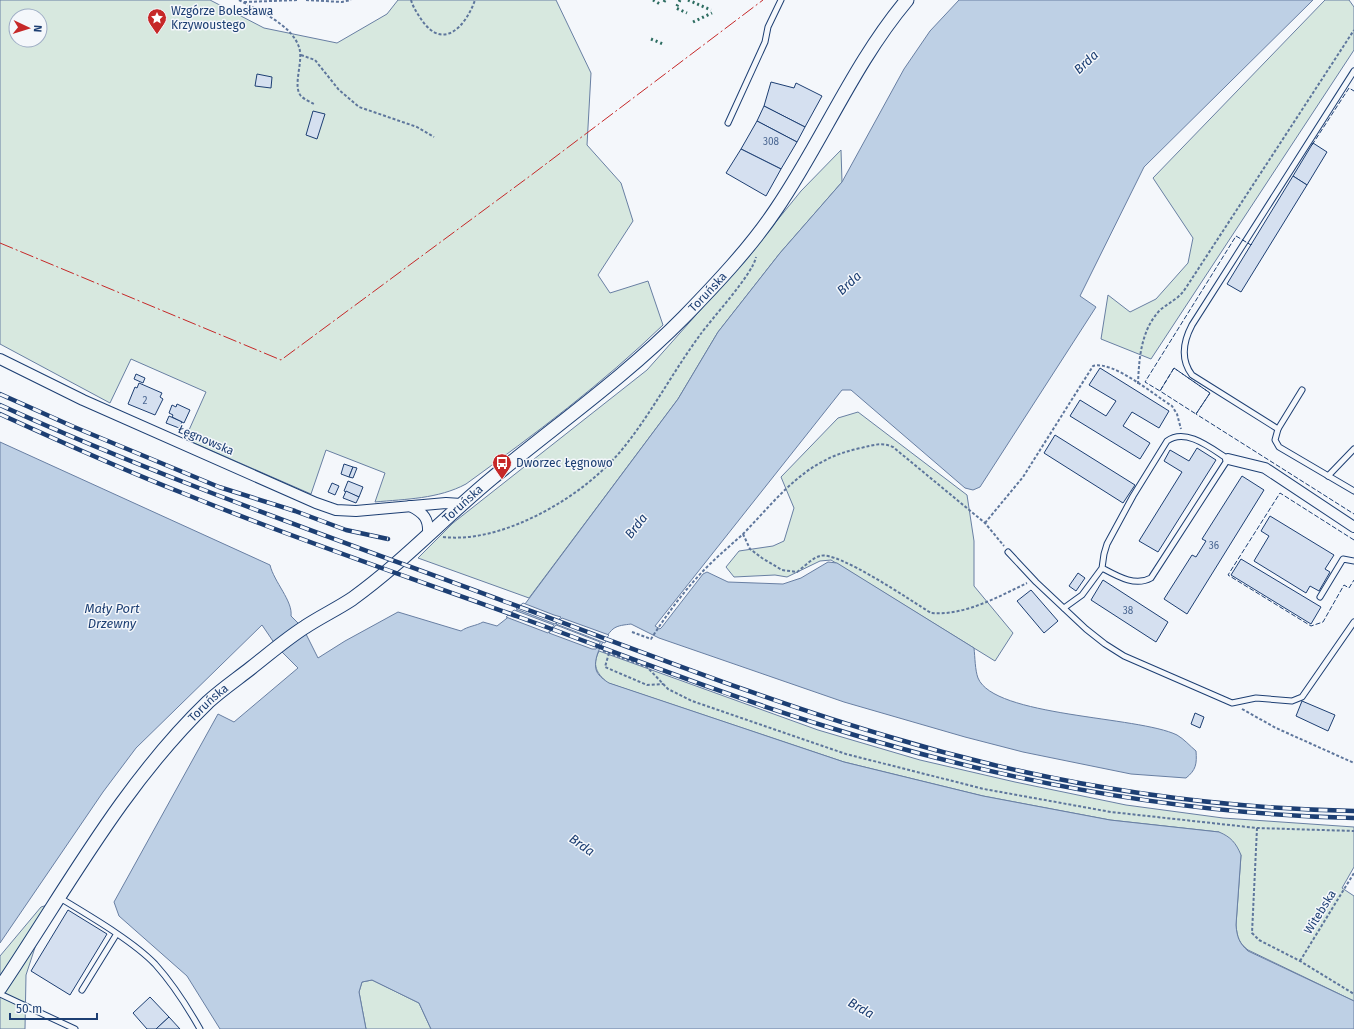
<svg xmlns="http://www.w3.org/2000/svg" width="1354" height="1029" font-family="'Fira Sans',sans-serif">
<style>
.green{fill:#d7e8df;stroke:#687fa3;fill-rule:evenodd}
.water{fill:#bed0e5;stroke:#687fa3}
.pier{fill:#f4f7fb;stroke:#687fa3}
.building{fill:#d5e0f0;stroke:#1d3f73}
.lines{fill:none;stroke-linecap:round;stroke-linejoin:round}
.service-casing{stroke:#1d3f73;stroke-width:7}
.minor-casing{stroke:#1d3f73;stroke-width:12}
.tertiary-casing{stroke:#1d3f73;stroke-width:15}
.path{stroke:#5e769c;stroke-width:2;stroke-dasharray:3 2;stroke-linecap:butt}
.service{stroke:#f4f7fb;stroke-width:5}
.minor{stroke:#f4f7fb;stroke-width:10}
.tertiary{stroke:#f4f7fb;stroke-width:13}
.rail-casing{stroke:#1d3f73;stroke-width:4.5}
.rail{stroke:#f4f7fb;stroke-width:3;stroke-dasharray:9;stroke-linecap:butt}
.hedge{stroke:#2c6c60;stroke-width:3;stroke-dasharray:2 3;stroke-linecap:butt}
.fence{stroke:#1d3f73;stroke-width:1;stroke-dasharray:5 2;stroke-linecap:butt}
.power{stroke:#c62828;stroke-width:1;stroke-dasharray:14 3 2 3;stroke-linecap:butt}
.labels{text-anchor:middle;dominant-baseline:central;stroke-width:3;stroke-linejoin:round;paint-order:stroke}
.number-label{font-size:10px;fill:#4b6792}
.poi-label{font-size:12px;fill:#1d3f73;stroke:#f4f7fb;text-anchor:start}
.street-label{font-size:12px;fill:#1d3f73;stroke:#f4f7fb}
.water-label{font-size:13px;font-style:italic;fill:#1d3f73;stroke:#f4f7fb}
</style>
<rect width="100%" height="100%" fill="#f4f7fb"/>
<g class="green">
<path d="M 0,0 L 210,0 L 264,28 L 337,43 L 387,14 L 398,0 L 556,0 L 591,73 L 587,145 L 621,183 L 633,221 L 598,275 L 610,293 L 648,281 L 663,325 C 602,384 535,434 466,484 C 438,499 406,499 375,502 L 385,473 L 326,450 L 311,494 L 185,439 L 206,392 L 131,359 L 110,403 L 0,344 ZM 16,16 L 40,16 L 40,40 L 16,40 Z"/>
<path d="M 1325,0 L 1349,0 L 1354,7 L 1354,50 L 1151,359 L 1101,339 L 1108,295 L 1130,312 L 1156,299 L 1188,263 L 1193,238 L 1153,178 Z"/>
<path d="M 841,150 L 842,182 L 780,253 L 718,332 L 678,399 L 529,598 L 418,558 L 453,523 L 647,370 L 745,260 L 801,191 Z"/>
<path d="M 858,412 L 967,495 L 974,541 L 974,586 L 1013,633 L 995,661 L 831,560 L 820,561 L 787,577 L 775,575 L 734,577 L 726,567 L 739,551 L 773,546 L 784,541 L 794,508 L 781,477 L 838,418 Z"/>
<path d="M 599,651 L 818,730 L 920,760 L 1015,782 L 1126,805 L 1223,818 L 1354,827 L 1354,867 L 1342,888 L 1354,896 L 1354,1001 L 1248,950 C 1239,943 1237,937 1236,925 L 1241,855 L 1219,832 L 1110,820 L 983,796 L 844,762 L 608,683 C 596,673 592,665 599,651 Z"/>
<path d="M 51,904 L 42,926 L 26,975 L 25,1029 L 0,1029 L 0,956 L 41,907 Z"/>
<path d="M 372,980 L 419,1003 L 431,1029 L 366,1029 L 359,992 L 362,982 Z"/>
</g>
<path class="water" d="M 959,0 L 1313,0 L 1144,167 L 1080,296 L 1096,307 L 980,487 L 973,490 L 965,488 L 851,390 L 842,390 L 655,626 L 660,629 L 662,627 L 703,574 L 707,572 L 728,582 L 783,584 L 801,578 L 828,562 L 837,563 L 974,648 C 975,657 975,670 978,678 C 994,717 1138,716 1177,735 C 1184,739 1190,746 1196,751 C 1197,764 1196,770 1186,778 L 1131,774 L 1023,752 L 965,737 L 844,702 L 659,638 L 631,624 C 625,625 618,625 613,629 C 604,637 591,660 597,672 C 599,676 604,680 609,683 L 844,762 L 983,796 L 1110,820 L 1219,832 C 1231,837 1236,843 1241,855 L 1236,925 C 1237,937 1239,943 1248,951 L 1354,1001 L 1354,1029 L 431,1029 L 419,1003 L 372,980 L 362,982 L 359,992 L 366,1029 L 220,1029 L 187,976 L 119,916 L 114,902 L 218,714 L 234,722 L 298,668 L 277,647 L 262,625 L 136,748 L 103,792 L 0,943 L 0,442 L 270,565 C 274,582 293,601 291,616 L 303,628 L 318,658 L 345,641 L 398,612 L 461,631 C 468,626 476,626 483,622 L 497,626 L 525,604 L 678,399 L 718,332 L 780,253 L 842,182 L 904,69 L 930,31 Z"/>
<g class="pier">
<path d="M 523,603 L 554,615 L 561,617 L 555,624 L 516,609 Z"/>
<path d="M 514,610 L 554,625 L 548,633 L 506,617 Z"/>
<path d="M 562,618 L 609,635 L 608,636 L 605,643 L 556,624 Z"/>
<path d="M 556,625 L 600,642 L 600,643 L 596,649 L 592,649 L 549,633 Z"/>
</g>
<g class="building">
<path d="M 257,74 L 272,77 L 271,88 L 255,86 Z"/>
<path d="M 771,82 L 794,88 L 796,83 L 822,96 L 805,127 L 764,106 Z"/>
<path d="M 764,106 L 805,127 L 797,142 L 757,121 Z"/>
<path d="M 313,111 L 325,114 L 317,139 L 306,135 Z"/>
<path d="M 757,121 L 797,142 L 781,169 L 741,149 Z"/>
<path d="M 1313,143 L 1327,152 L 1307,185 L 1293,176 Z"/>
<path d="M 741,149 L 781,169 L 766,196 L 726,173 Z"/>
<path d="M 1293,176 L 1307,185 L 1241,292 L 1227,284 Z"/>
<path d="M 1100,368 L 1169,411 L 1159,428 L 1132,412 L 1123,426 L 1150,443 L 1140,459 L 1070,416 L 1080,400 L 1106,416 L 1116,401 L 1089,385 Z"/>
<path d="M 136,374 L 145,378 L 143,383 L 134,379 Z"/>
<path d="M 139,383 L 162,393 L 160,397 L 163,399 L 155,415 L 128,404 L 135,387 L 137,388 Z"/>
<path d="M 177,404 L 190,410 L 184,423 L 172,417 L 173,415 L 169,413 L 172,405 L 176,407 Z"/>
<path d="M 169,416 L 182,422 L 179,428 L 166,423 Z"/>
<path d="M 1055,435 L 1135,485 L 1123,503 L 1044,453 Z"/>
<path d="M 1197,448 L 1216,460 L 1158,552 L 1139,541 L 1182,472 L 1164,461 L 1170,450 L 1189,461 Z"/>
<path d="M 344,464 L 353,467 L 349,477 L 341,474 Z"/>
<path d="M 353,467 L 357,468 L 353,478 L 349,477 Z"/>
<path d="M 1242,476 L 1264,490 L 1187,614 L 1164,599 L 1192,555 L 1196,557 L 1206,541 L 1202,539 Z"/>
<path d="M 348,481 L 363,487 L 359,497 L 344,491 Z"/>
<path d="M 332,483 L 339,486 L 335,495 L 328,492 Z"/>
<path d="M 346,491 L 359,497 L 356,503 L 343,498 Z"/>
<path d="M 1270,516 L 1334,555 L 1325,569 L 1330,572 L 1319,591 L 1310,586 L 1306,593 L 1254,561 L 1269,536 L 1261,531 Z"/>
<path d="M 1241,559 L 1321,607 L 1311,624 L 1231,575 Z"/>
<path d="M 1078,573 L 1085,578 L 1076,591 L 1069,586 Z"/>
<path d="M 1103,580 L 1168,622 L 1156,642 L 1091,600 Z"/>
<path d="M 1031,590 L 1058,621 L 1044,633 L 1017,601 Z"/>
<path d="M 1302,701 L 1335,715 L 1328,731 L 1296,716 Z"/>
<path d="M 1195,713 L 1204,717 L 1200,728 L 1191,724 Z"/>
<path d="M 68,910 L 107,934 L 70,995 L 31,971 Z"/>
<path d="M 150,997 L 169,1017 L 156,1029 L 147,1029 L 133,1013 Z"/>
<path d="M 169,1017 L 180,1029 L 156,1029 Z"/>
</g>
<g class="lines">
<defs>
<g id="service">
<path d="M 1354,71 L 1192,325 C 1183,342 1180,359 1192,375 L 1278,429 L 1275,440 L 1279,447 L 1354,491"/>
<path d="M 728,123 L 765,42 L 768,27 L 781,0"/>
<path d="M 1278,429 L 1302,390"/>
<path d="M 1328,476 L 1354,449"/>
<path d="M 1008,552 L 1036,582 L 1086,629 L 1105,644 L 1124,656 L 1232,703 L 1256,698 L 1292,701 L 1302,697 L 1354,622"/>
<path d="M 1320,597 L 1343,559 L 1354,561"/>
<path d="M 1064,608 L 1082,595 L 1102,568 C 1117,576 1135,587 1151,578 L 1228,459 C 1212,449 1186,427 1167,441 L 1133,496 L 1107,544 L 1104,554 L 1102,568"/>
<path d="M 60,898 C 88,915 133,941 155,964 C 173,984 187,1006 200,1029"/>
<path d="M 82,990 L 116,935"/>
<path d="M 0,994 L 75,1029"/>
</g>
<g id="minor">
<path d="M 0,359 L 83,400 L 316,503 L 336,510 L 356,511 L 446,503 L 461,504"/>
<path d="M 1228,459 L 1265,468 L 1354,527"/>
<path d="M 410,506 C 424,513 429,519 428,534"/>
</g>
<g id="tertiary">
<path id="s1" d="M 0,988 C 66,890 122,785 208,702 C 221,690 237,679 251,668 C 269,654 286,639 305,627 C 320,617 337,609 352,599 C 402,563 444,518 491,479 C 556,425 625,377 684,317 C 717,283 751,247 777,208 C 823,140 854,63 907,0"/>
</g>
</defs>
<use href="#service" class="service-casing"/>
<use href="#minor" class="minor-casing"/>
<use href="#tertiary" class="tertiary-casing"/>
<g class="path">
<path d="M 239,0 C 259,11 291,24 299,47 C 304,61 292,86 301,96 C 304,99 310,102 314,104"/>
<path d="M 306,0 L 342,2 L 351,0"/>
<path d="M 411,0 C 413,7 417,13 421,19 C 443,52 466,26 475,0"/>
<path d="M 244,2 L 298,0"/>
<path d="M 301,55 L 315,60 L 339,90 L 359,107 L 417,127 L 434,137"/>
<path d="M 1138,384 C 1139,358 1141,330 1160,310 C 1166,305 1172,302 1178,297 C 1183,293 1187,286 1191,280 L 1354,30"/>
<path d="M 985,523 L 1023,477 L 1093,366 C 1113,360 1154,395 1172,406 L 1177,414 L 1181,429"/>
<path d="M 743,534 L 750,549 L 762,558 L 782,570 L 797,572 C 804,567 812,558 820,556 C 837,550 913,602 931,613 C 964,616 998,597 1027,583"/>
<path d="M 443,537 C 471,540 500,532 525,521 C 561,505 594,482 620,452 C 650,416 672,373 700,335 C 712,318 753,274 756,257"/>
<path d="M 632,632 L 651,639 C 667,614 686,588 707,567 C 719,555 731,545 743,534 C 780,496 805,459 861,448 C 873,445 882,442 893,447 L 985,523 L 1004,546"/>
<path d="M 603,651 L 647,667 L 668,689 L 692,701 L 846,754 L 984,789 L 1111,812 L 1257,828 L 1354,831"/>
<path d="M 609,653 L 605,667 L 647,685 L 663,684"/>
<path d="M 1242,709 L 1276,728 L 1354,763"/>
<path d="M 1257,828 L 1252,933 L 1259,940 L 1300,961 L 1354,994"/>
<path d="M 1300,961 L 1354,873"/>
</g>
<use href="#service" class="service"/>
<use href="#minor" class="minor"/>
<use href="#tertiary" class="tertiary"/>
<defs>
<g id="rail">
<path d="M 0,394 L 74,427 L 219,487 L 295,511 L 346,530 L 388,539"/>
<path d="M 0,405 C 165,480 336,539 506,602 C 633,648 760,699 890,737 C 1039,782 1198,808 1354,811"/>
<path d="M 0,414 C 63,443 126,471 190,496 C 298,540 409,577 519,617 C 621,654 724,695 828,727 C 998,780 1176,814 1354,818"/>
</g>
</defs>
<use href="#rail" class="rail-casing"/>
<use href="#rail" class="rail"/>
<g class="hedge">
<path d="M 653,0 L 660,4"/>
<path d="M 680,0 L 676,8 L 687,13"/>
<path d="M 688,0 L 711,10"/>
<path d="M 664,2 L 665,0"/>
<path d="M 693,22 L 712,13"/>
<path d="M 651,39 L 663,44"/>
</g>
<g class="fence">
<path d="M 1312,145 L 1349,88 L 1354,91"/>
<path d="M 1252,244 L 1251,245 L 1236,236 L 1145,382 L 1160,391 L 1174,368 L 1210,393 L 1196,414 L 1354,514"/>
<path d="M 1174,368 L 1210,393 L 1196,414 L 1160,391 Z"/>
<path d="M 1354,540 L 1280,493 L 1228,575 L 1311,626 L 1323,622 L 1344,585 L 1349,588 L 1354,580"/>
</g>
<path class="power" d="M 0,243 L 281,360 L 530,176 L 763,0"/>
</g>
<defs>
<symbol id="sight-pin" viewBox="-11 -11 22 30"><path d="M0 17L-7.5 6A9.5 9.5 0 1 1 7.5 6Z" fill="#c62828" stroke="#f4f7fb"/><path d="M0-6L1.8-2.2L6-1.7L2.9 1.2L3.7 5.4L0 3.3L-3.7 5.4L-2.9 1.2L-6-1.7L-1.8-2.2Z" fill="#fff"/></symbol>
<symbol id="bus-pin" viewBox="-11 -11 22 30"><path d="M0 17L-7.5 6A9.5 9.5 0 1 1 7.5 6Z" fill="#c62828" stroke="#f4f7fb"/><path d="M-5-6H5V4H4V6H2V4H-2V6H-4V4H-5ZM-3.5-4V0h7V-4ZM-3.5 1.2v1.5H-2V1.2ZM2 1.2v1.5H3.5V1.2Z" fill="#fff"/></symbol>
</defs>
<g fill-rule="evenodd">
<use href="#sight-pin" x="146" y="7" width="22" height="30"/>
<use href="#bus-pin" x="491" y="452" width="22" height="30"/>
</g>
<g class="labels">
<g class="number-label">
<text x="771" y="142">308</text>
<text x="145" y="401">2</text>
<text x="1214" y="546">36</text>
<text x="1128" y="611">38</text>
</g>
<g class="poi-label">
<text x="171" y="11">Wzgórze Bolesława<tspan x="171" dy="14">Krzywoustego</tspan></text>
<text x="516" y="463">Dworzec Łęgnowo</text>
</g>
<g class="street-label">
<text stroke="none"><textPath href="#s1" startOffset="1002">Toruńska</textPath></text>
<text transform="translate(206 440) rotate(23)">Łęgnowska</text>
<text stroke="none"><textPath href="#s1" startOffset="678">Toruńska</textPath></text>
<text stroke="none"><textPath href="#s1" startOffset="354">Toruńska</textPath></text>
<text transform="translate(1320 912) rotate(-58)">Witebska</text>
</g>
<g class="water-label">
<text transform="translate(1086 62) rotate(-43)">Brda</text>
<text transform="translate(849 283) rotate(-43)">Brda</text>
<text transform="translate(636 526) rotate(-52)">Brda</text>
<text x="112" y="608">Mały Port<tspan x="112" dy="15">Drzewny</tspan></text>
<text transform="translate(582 845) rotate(35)">Brda</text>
<text transform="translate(861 1008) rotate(30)">Brda</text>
</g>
</g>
<g transform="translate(28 28) rotate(94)"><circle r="19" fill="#f4f7fb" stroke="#9eadc5"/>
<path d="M0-3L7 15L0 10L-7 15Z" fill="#c62828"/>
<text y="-6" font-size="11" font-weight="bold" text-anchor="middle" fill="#1d3f73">N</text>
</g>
<path d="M10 1013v6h87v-6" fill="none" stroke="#1d3f73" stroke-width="2"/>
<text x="16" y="1013" font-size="12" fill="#1d3f73" stroke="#f4f7fb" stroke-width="3" paint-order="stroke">50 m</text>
</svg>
